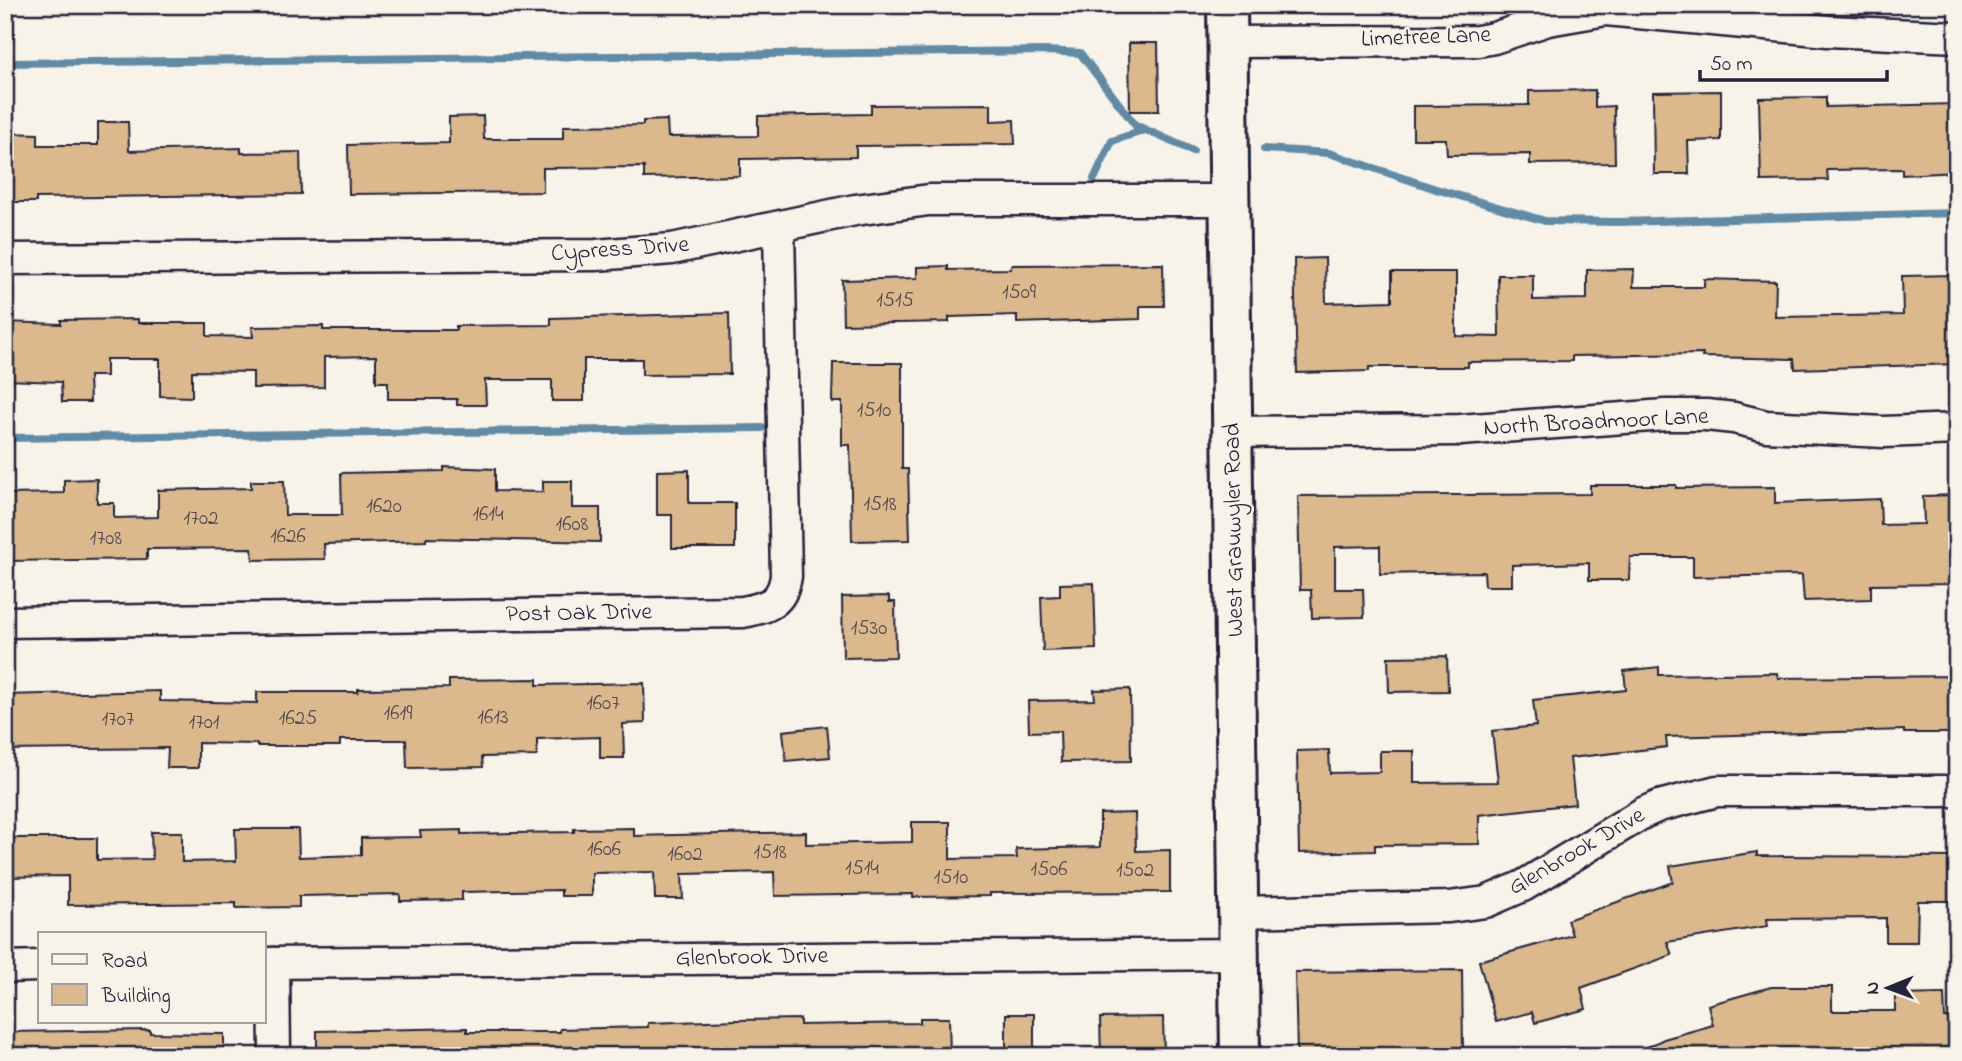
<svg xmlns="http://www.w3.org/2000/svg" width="1962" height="1061" font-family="'Indie Flower',sans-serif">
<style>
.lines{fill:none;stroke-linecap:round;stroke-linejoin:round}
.stream{stroke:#618ba6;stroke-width:8}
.building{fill:#dbb98d;stroke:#22223b;stroke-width:2}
.street-casing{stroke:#22223b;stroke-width:35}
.secondary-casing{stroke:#22223b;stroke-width:44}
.street{stroke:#f7f3e8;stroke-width:30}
.secondary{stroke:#f7f3e8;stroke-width:38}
.labels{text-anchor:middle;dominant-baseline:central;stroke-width:5;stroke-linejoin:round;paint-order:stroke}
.number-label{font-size:21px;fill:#504850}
.street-label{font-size:24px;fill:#22223b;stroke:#f7f3e8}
</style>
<rect width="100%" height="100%" fill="#f7f3e8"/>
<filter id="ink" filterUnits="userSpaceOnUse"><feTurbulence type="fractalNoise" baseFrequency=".0143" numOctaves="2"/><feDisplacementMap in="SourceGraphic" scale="14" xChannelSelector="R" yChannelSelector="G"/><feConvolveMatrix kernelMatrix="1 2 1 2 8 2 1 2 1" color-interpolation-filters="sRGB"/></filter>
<g filter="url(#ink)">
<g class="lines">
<g class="stream">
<path d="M 5,63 L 1047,51 L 1080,53 L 1135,125 L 1193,151"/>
<path d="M 1264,149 L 1329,153 L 1439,190 L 1545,221 L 1619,222 L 1957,213"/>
<path d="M 1094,179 L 1112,141 L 1145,130"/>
<path d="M 5,438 L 762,428"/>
</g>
</g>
<g class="building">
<path d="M 1129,43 L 1158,43 L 1159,111 L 1130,111 Z"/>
<path d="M 1595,90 L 1595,107 L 1614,106 L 1615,163 L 1530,164 L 1530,154 L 1447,155 L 1446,139 L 1413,139 L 1413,106 L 1529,105 L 1529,91 Z"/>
<path d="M 1721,91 L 1721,140 L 1688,141 L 1689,174 L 1654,174 L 1653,92 Z"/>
<path d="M 1826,97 L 1826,107 L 1957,104 L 1957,172 L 1902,175 L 1902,169 L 1827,170 L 1828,180 L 1761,181 L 1759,98 Z"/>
<path d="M 991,104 L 991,121 L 1014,120 L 1015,144 L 856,146 L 856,157 L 740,159 L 740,176 L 644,178 L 644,167 L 543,168 L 543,192 L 349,194 L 348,145 L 449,143 L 449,117 L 483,116 L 484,139 L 563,139 L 563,126 L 643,125 L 643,121 L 667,120 L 668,137 L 758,136 L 758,116 L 871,114 L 871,105 Z"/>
<path d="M 98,122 L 128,122 L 129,151 L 241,148 L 241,153 L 300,152 L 301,194 L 36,198 L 36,202 L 5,202 L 5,133 L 38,134 L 38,145 L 98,145 Z"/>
<path d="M 1325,258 L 1326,303 L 1392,301 L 1392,272 L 1456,272 L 1456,336 L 1499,337 L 1498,275 L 1533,275 L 1533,300 L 1587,299 L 1587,270 L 1634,269 L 1633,287 L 1704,287 L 1704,279 L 1776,281 L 1775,317 L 1903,315 L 1902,276 L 1957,275 L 1957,364 L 1795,369 L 1794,359 L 1702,357 L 1703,354 L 1572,356 L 1572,361 L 1468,362 L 1468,367 L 1369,367 L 1369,371 L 1297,373 L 1294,259 Z"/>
<path d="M 1163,264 L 1164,306 L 1140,306 L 1140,319 L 1017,323 L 1017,315 L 949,317 L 949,322 L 843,324 L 842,280 L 917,278 L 917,267 L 948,266 L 948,270 L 1011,269 L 1011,265 Z"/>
<path d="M 729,313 L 730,374 L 642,375 L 642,359 L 584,359 L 584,401 L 552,401 L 552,380 L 485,380 L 486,405 L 457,405 L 457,399 L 388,399 L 388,382 L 376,382 L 376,356 L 324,357 L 324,387 L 253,388 L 253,372 L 192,371 L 192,397 L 160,396 L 160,359 L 106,359 L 106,376 L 89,376 L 90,402 L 62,402 L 61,382 L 5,380 L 5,322 L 61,324 L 61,320 L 138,319 L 138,323 L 207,323 L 207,336 L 253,337 L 252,327 L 323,326 L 323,330 L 456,330 L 456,326 L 551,325 L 551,318 Z"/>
<path d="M 833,363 L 902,363 L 902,469 L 908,469 L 910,540 L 852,541 L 850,445 L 842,445 L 842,402 L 832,402 Z"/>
<path d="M 444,467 L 495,469 L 495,491 L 543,492 L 543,481 L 572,481 L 572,508 L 600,508 L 600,542 L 426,538 L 426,541 L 324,544 L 325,559 L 253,560 L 252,548 L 147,549 L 147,559 L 5,561 L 5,494 L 64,493 L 64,480 L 97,479 L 97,503 L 114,503 L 114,518 L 158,517 L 158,490 L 251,488 L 251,481 L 284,481 L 285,515 L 342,515 L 341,473 L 444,471 Z"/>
<path d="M 689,470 L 689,503 L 735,503 L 735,548 L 672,548 L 672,515 L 657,515 L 657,471 Z"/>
<path d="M 1590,485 L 1676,485 L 1676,488 L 1775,487 L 1775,503 L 1880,499 L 1881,525 L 1924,524 L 1923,496 L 1957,495 L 1957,584 L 1871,585 L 1871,599 L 1804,601 L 1802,575 L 1693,577 L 1693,557 L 1630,557 L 1629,580 L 1589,580 L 1589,563 L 1512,565 L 1512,586 L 1485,586 L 1484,572 L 1380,574 L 1380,546 L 1335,547 L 1335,589 L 1363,589 L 1364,617 L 1312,618 L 1311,590 L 1300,590 L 1298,496 L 1590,494 Z"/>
<path d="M 1094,583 L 1096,649 L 1043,651 L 1041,597 L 1060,596 L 1060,584 Z"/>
<path d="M 889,596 L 889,602 L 895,602 L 896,657 L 843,658 L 842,597 Z"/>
<path d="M 1447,656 L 1448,691 L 1389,692 L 1388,657 Z"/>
<path d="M 1659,667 L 1659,675 L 1777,673 L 1778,678 L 1957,676 L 1957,733 L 1904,733 L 1904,730 L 1666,737 L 1667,747 L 1570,758 L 1575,804 L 1479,815 L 1479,844 L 1375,845 L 1375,851 L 1299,853 L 1297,751 L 1329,750 L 1330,773 L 1380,772 L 1380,751 L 1414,751 L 1414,783 L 1498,782 L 1492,731 L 1536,726 L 1533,700 L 1626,690 L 1624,671 Z"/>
<path d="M 537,679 L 537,685 L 644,683 L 645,723 L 623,724 L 624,758 L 600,758 L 600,737 L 537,739 L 537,756 L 482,757 L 483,767 L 407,768 L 406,740 L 340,740 L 340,746 L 257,746 L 257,744 L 198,743 L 198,768 L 167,768 L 168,748 L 5,750 L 5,695 L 160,691 L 160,701 L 257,703 L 257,692 L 358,692 L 358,689 L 449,688 L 449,680 Z"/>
<path d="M 1130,689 L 1131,761 L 1061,762 L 1060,731 L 1029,732 L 1028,701 L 1095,700 L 1094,690 Z"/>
<path d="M 827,726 L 830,757 L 786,761 L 783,731 Z"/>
<path d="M 1135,813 L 1136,851 L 1170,850 L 1170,892 L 990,893 L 990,896 L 913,897 L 913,894 L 775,896 L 774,872 L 682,874 L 683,899 L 655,899 L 654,872 L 592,873 L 592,896 L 561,896 L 561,890 L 462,892 L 462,900 L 400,901 L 400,894 L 299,896 L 299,907 L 236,908 L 236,903 L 68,905 L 68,876 L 5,877 L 5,838 L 97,838 L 97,860 L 152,859 L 151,832 L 182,832 L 182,862 L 236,861 L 235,829 L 298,829 L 299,857 L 361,855 L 361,838 L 421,837 L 420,831 L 461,830 L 461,834 L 574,832 L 574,829 L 634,828 L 634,836 L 806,832 L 806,844 L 912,842 L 912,822 L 950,822 L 950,859 L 1017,858 L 1016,849 L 1100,847 L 1100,814 Z"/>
<path d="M 1757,852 L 1757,856 L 1957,857 L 1957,901 L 1918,901 L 1917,942 L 1886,942 L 1886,918 L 1767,919 L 1768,926 L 1667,942 L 1672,955 L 1581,988 L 1586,1009 L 1535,1023 L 1532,1012 L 1496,1022 L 1479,961 L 1572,935 L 1567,920 L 1673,882 L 1670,866 Z"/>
<path d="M 1462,970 L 1463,1050 L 1297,1052 L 1295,972 Z"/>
<path d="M 1771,987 L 1832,987 L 1832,1011 L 1895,1011 L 1895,995 L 1944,994 L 1945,1018 L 1957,1018 L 1957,1056 L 1629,1056 L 1664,1039 L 1713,1025 L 1708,1005 Z"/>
<rect x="1006" y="1014" width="28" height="42"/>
<path d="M 1163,1017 L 1164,1054 L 1101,1056 L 1100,1018 Z"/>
<path d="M 920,1018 L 949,1018 L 950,1056 L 920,1056 L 920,1053 L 764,1056 L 764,1053 L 720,1053 L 720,1056 L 317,1056 L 317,1031 L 467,1028 L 467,1032 L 560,1032 L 560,1029 L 648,1027 L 648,1023 L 738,1020 L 800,1019 L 800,1025 L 920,1023 Z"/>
<path d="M 150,1030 L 150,1033 L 224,1034 L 224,1056 L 5,1056 L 5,1032 Z"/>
</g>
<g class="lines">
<defs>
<g id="street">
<path d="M 1227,42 L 1478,41 L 1494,38 L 1548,20 L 1606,10 L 1828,31 L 1957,37"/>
<path d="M 5,259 L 596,255 L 672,249 L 855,210 L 929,200 L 1230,200"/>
<path d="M 1233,432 L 1460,430 L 1665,415 L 1706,415 L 1734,418 L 1766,426 L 1884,432 L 1957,429"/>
<path d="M 5,622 L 743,612 C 767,607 782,604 786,576 L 779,228"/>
<path d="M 1239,912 L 1449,907 L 1486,902 L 1523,886 L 1643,813 L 1659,806 L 1717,791 L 1957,791"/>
<path d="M 264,963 L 1240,954"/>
<path d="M 274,963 L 275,1056"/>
<path d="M 5,967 L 40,966"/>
</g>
<path id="secondary" d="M 1227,5 L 1240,1056"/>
</defs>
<use href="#street" class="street-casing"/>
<use href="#secondary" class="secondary-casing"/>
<use href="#street" class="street"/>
<use href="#secondary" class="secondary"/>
</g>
</g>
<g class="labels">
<g class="number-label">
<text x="1019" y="293">1509</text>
<text x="895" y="301">1515</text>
<text x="874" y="411">1510</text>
<text x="880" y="505">1518</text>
<text x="384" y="507">1620</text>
<text x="488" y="515">1614</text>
<text x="201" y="519">1702</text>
<text x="572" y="525">1608</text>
<text x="288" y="537">1626</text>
<text x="106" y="539">1708</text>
<text x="869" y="629">1530</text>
<text x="603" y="704">1607</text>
<text x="398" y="714">1619</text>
<text x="493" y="718">1613</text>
<text x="298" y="719">1625</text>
<text x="118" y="720">1707</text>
<text x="204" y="723">1701</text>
<text x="604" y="850">1606</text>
<text x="770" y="853">1518</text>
<text x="685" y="855">1602</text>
<text x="862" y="869">1514</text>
<text x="1049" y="870">1506</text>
<text x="1135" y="871">1502</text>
<text x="951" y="878">1510</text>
</g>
<g class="street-label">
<text transform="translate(1426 38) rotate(-2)">Limetree Lane</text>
<text transform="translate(620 250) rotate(-4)">Cypress Drive</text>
<text transform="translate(1596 423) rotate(-3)">North Broadmoor Lane</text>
<text transform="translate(1235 530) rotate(-91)">West Grauwyler Road</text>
<text transform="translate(579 614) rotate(-1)">Post Oak Drive</text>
<text transform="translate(1577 852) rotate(-30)">Glenbrook Drive</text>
<text transform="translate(752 958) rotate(-1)">Glenbrook Drive</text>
</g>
</g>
<rect width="1962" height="1061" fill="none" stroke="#f7f3e8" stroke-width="28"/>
<rect x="14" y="14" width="1934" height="1033" fill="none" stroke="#22223b" stroke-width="2.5" filter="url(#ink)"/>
<rect x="38" y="932" width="228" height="91" fill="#f7f3e8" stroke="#a29fa3" stroke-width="2"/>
<rect x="52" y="954" width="35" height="10" fill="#f7f3e8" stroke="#a29fa3" stroke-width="2"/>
<text x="102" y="967" font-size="21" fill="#22223b">Road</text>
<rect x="52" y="984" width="35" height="21" fill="#dbb98d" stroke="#a29fa3" stroke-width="2"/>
<text x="102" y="1002" font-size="21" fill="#22223b">Building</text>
<g transform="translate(1888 988) rotate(269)" stroke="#f7f3e8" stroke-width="5" paint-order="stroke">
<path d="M0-5L12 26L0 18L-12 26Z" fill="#22223b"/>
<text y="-10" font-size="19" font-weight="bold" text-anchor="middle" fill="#22223b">N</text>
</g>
<path d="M1700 70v10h187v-10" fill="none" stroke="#22223b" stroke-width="3.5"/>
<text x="1710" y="70" font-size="21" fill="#22223b" stroke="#f7f3e8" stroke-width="5" paint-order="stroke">50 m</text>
</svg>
